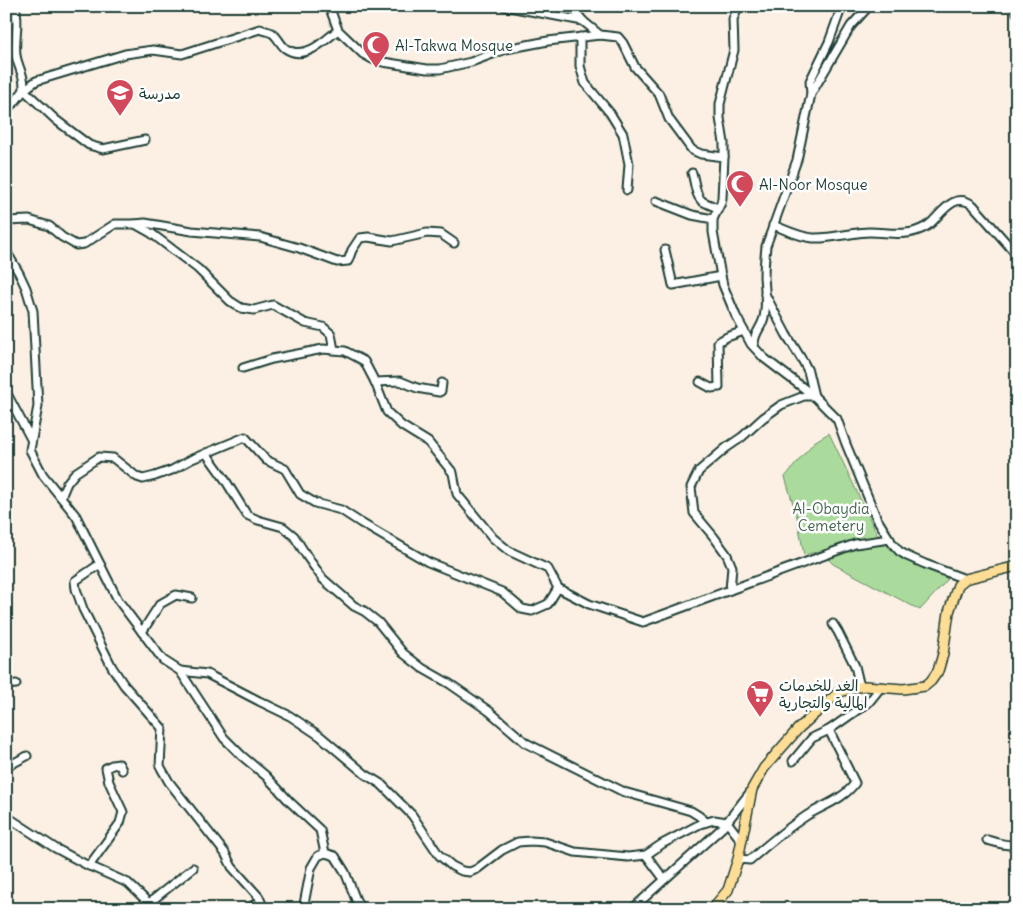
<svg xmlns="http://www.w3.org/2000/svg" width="1023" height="915" font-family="Delius,'Playpen Sans Arabic',sans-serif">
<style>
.green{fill:#abdb9c;stroke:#658c68}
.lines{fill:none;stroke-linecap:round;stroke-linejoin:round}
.minor-casing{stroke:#1f3d34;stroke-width:11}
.major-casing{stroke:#1f3d34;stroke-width:12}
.minor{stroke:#fff;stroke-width:7}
.major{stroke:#fedd96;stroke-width:9}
.labels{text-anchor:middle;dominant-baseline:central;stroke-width:5;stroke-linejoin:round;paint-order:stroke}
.poi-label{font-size:15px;fill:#1f3d34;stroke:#fff;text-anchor:start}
.park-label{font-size:15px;fill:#42644e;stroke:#fff}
</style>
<rect width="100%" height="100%" fill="#fbf0e3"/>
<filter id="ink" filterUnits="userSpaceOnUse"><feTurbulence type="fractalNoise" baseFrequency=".02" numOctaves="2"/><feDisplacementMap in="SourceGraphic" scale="10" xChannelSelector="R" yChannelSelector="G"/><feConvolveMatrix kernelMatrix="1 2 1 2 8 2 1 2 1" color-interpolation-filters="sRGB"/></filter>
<g filter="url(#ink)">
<path class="green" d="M 829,433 L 877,534 L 896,554 L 948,579 L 920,610 L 833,564 L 820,551 L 804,555 L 797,517 L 785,477 L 814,442 Z"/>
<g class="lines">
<defs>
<g id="minor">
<path d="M 15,6 C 20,23 14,38 16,55 C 17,63 21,70 23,78 C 24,82 24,86 24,90 L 56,120 L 89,145 L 103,149 L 145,140"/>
<path d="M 329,6 L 338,30 L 363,54 L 372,59 L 383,62 L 427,69 L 440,69 L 471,62 L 506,49 L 548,41 L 600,35 L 618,37 L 623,43 L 635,67 L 659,94 L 669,119 L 692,150 L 701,154 L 724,157 L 722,198 L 721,203 L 713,219 L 713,232 L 721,276 L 723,285 L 736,316 L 751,344 L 764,358 L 814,396 L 837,419 L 846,444 L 877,519 L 892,543 L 899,551 L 907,556 L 925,564 L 965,579"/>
<path d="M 504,6 L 583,21"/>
<path d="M 571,6 L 583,21 L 600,35"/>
<path d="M 1015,6 L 1017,13"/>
<path d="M 580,37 L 580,66 L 585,83 L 610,113 L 623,134 L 629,164 L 627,190"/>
<path d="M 811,94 L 810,81 L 829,42 L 842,6"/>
<path d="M 6,109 L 14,103 L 24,90 L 36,81 L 125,54 L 153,50 L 182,54 L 260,29 C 264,31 268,31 272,33 C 277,36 280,44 285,48 C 304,62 324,41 338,30"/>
<path d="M 724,157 L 724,143 L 720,118 L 720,104 L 734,50 L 733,19 L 739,6"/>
<path d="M 692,173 C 695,182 695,195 702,201 C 707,204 713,206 718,208"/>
<path d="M 656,201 L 692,215 L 713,219"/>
<path d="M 6,221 L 29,220 L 49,226 L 62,237 L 76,245 L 84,244 L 115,224 L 135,224 L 151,233 L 198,269 L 230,301 L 241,308 L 254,310 L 273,305 L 305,323 L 323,327 L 331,334 L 334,350"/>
<path d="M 135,224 L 145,223 L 192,231 L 260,237 L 299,248 L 337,262 L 348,261 L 352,250 L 360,238 L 368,237 L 392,241 L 427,233 L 441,234 L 454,243"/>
<path d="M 773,225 C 786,230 799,237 813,238 C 833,239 851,232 870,232 C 885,232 902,236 916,231 C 922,229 928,226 932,222 C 944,210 955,192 973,205 L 1017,255"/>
<path d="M 665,250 L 673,285 L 721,276"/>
<path d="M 6,251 L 19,273 L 26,288 L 33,311 L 38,406 L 30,450 L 43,475 L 76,516 L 118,600 L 163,660 L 180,671 L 224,738 L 242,756 L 266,776 L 290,802 L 320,830 L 325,853"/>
<path d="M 754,346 C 753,333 762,328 764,317 C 767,305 765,289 764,277 C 764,267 765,256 766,246 L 797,160 L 811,94 L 851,26 L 869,6"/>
<path d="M 243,368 L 272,359 L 323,349 L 345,351 L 364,361 L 375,382 L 387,412 L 402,426 L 428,442 L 453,473 L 457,494 L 493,538 L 509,551 L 548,569 L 558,588 L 589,604 L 643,622 L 855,544 L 890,539"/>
<path d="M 375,382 L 400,381 L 417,388 L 439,392 L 441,391 L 442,383"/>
<path d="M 700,382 L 711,388 L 719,387 L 718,342 L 727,337 L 744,331"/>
<path d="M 6,392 L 31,439"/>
<path d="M 206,453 L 224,478 L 247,515 L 258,520 L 283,527 L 294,536 L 308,558 L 323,579 L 354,606 L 364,611 L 378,622 L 403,653 L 422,668 L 450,684 L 489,711 L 526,743 L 624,792 L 656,801 L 691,811 L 699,816 L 706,822"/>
<path d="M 61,497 L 67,483 L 75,473 L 99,457 L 113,458 L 137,477 L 143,479 L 155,476 L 172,470 L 192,459 L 245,437 L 266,460 L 285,469 L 300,494 L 315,503 L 341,510 L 361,523 L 428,562 L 502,592 L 522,609 L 532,611 L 548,604 L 558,588"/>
<path d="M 100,564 L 75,581 L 76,589 L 83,609 L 112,667 L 124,685 L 162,728 L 160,766 L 169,782 L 225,853 L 232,867 L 259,897 L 264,909"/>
<path d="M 730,590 L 732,567 L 727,555 L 714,537 L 694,513 L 691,487 L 699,471 L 726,448 L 742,437 L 763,418 L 781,405 L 804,396 L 814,396 L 808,371 L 804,363 L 786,334 L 765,294"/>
<path d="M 833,624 L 838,632 L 855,666 L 860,687"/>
<path d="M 142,632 L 160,604 L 176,595 L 192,598"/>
<path d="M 180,671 L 207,674 L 259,701 L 290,716 L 320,736 L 365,774 L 381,784 L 412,815 L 439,855 L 452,866 L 462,871 L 470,872 L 477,869 L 502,850 L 518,842 L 531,841 L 545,842 L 575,852 L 628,857 L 646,855 L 662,844 L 700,824 L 714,820 L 727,822 L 741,840"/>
<path d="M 6,685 L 16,684"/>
<path d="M 829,730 L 869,702 L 881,687"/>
<path d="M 6,767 L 27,756"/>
<path d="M 6,816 L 55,848 L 85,864 L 128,883 L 155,909"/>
<path d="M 987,840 C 997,842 1006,847 1016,844 L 1017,842"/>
<path d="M 646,855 L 664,879"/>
<path d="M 738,859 L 750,860 C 768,844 786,829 806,816 C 822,806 844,799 855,783 L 829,730 L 812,738 L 793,761"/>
<path d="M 89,866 L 120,823 L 123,812 L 109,782 L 106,768 L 112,765 L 119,764 L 122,770"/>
<path d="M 149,903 L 193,868"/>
<path d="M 249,909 L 255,904 L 264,908"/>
<path d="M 303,909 L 311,868 L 318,856 L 325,853 L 335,856 L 345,872 L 356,900 L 361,909"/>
<path d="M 632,909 L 723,827 L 752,790"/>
</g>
<path id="major" d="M 712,909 L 728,890 L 738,859 L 752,789 L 764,768 L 798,729 L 838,693 L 851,688 L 865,686 L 903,689 L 925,686 L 931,681 L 938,671 L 943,654 L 949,612 L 958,585 L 965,579 L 1017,566"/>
</defs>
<use href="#minor" class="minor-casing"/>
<use href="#major" class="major-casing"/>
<use href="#minor" class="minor"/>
<use href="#major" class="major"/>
</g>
</g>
<defs>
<symbol id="mosque-pin" viewBox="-11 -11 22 30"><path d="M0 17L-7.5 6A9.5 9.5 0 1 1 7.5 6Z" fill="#d1495b" stroke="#fff"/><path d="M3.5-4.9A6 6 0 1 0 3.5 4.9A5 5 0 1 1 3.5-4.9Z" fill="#fff"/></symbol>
<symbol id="school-pin" viewBox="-11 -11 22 30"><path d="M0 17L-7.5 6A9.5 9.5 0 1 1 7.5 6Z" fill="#d1495b" stroke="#fff"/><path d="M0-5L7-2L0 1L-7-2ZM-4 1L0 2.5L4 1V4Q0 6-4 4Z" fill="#fff"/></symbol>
<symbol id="supermarket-pin" viewBox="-11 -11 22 30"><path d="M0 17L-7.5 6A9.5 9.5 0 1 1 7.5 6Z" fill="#d1495b" stroke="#fff"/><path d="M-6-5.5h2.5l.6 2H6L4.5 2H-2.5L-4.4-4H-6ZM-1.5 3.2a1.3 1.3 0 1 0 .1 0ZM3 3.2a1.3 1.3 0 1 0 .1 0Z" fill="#fff"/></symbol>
</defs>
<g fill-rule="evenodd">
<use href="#mosque-pin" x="360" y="29" width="32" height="43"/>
<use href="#school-pin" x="104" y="77" width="32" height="43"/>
<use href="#mosque-pin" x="724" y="168" width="32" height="43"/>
<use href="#supermarket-pin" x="744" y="678" width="32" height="43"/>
</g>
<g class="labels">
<g class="poi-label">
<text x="395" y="45">Al-Takwa Mosque</text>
<text x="139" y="93">مدرسة</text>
<text x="759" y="184">Al-Noor Mosque</text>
<text x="779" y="685">الغد للخدمات<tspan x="779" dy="17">المالية والتجارية</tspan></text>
</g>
<g class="park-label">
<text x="831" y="508">Al-Obaydia<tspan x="831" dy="17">Cemetery</tspan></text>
</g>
</g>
<rect width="1023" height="915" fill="none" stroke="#fff" stroke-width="25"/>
<rect x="12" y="12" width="998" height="890" fill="none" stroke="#1f3d34" stroke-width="2" filter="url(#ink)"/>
</svg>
